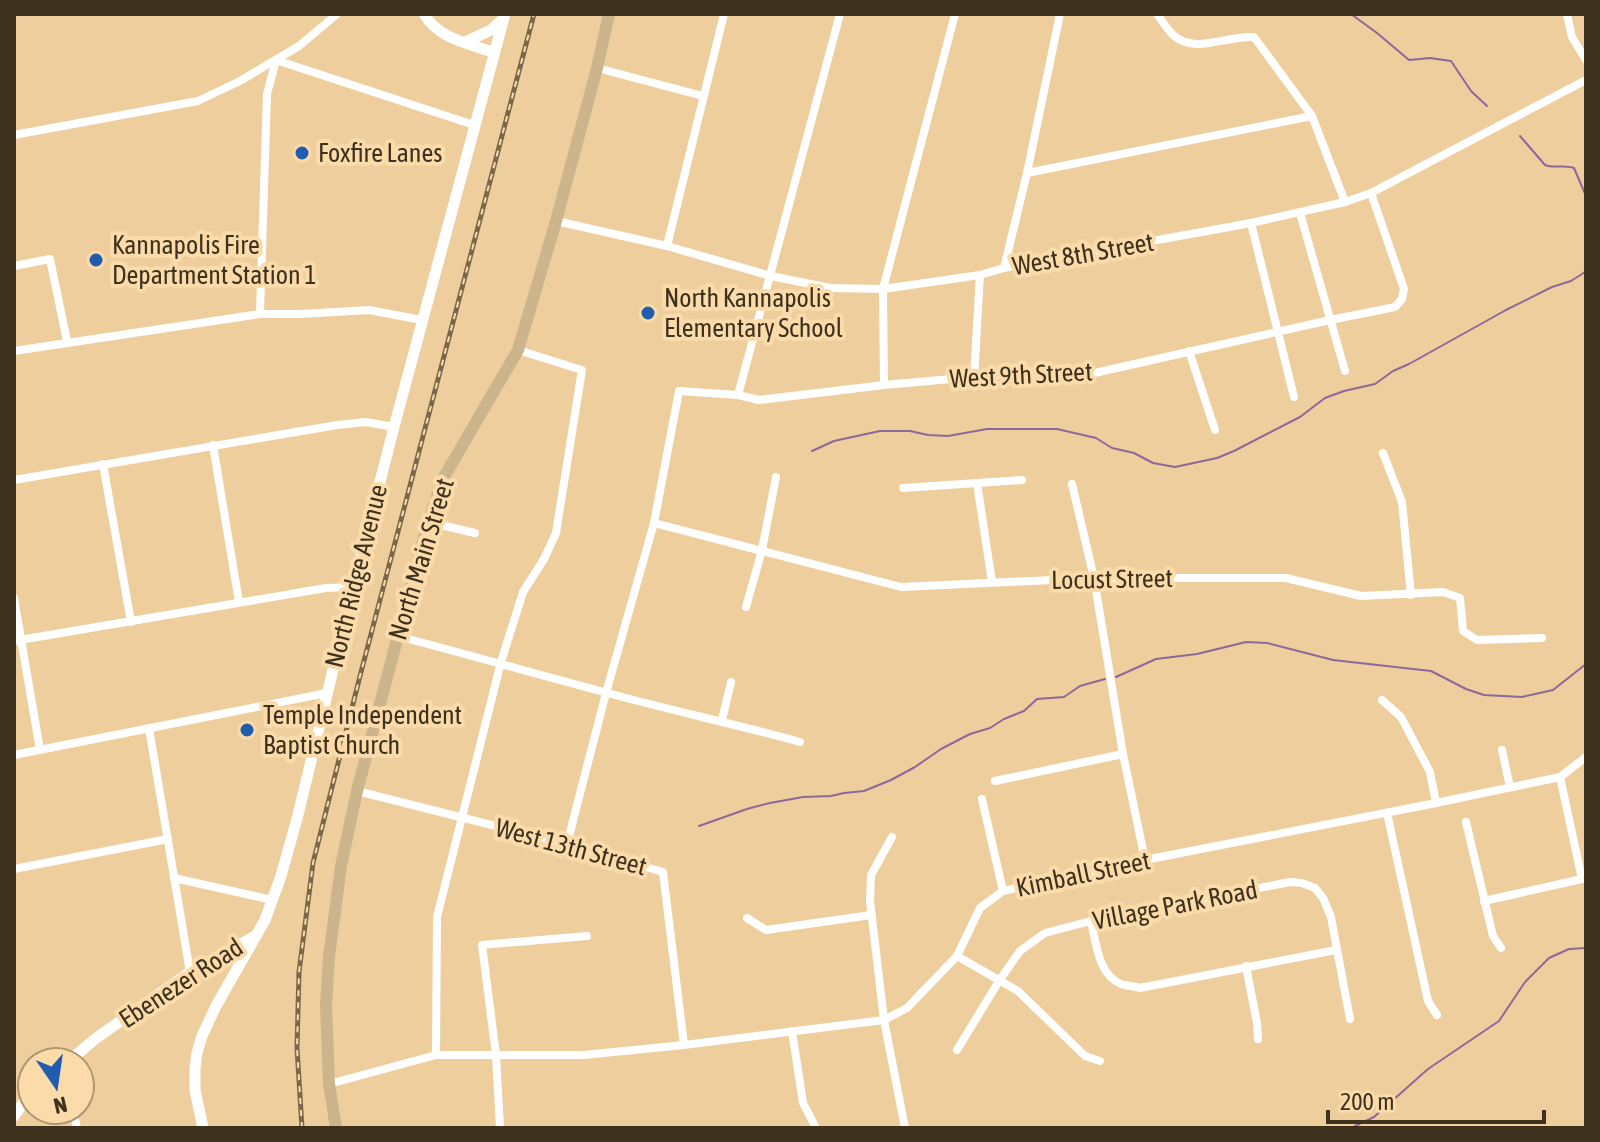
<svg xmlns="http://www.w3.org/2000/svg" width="1600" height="1142" font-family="'Asap Condensed',sans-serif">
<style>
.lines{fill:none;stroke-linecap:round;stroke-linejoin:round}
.stream{stroke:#8e679b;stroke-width:2}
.street{stroke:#fff;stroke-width:8}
.secondary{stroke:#fff;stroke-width:11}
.primary{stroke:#ccb48d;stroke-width:12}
.rail-casing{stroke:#7b684a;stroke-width:5}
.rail{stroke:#fbdbaa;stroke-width:2;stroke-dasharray:6;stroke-linecap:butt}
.poi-dot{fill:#215cae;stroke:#fbdbaa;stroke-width:3}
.labels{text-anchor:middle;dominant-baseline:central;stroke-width:8;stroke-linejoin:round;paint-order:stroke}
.poi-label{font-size:26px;fill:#3e321e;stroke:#fbdbaa;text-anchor:start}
.street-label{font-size:26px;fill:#3e321e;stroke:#fbdbaa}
</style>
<rect width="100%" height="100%" fill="#eece9d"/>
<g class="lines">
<g class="stream">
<path d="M 1351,14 L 1377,33 L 1409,60 L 1430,58 L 1451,61 L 1471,91 L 1487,106"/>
<path d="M 1520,136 L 1545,165 C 1555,169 1565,164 1574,168 L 1586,196"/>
<path d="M 812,451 L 834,441 L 880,431 L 910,431 L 928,435 L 948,436 L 987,429 L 1057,429 L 1096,438 L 1112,448 L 1134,453 L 1153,463 L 1175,467 L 1217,458 L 1234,451 L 1300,417 L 1325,398 L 1344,391 L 1375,384 L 1393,371 L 1409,364 L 1506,310 L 1552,287 L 1571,281 L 1585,272"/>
<path d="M 1116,677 L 1156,659 L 1197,654 L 1246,642 L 1267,643 L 1333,660 L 1431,671 L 1466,689 L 1484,695 L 1522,697 L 1553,690 L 1586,664"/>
<path d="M 699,826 L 747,809 L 770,803 L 803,797 L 831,796 L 844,793 L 864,791 L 891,780 L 915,767 L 941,749 L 970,734 L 990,728 L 1004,719 L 1024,711 L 1037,699 L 1064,697 L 1080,686 L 1105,679"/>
<path d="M 1351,1128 L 1374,1117 L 1428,1069 L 1499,1021 L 1525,982 L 1549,958 L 1569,949 L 1586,948"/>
</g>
<g class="street">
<path d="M 1157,14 C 1162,21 1167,29 1173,35 C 1195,55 1227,35 1254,37 L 1312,116 L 1345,202"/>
<path d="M 1567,14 L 1572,37 L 1586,60"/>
<path d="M 597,68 L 703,96"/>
<path d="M 14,135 L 198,101 L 240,81 L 299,46 L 337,14"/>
<path d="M 1027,173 L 1312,116"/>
<path d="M 1300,213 L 1345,371"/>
<path d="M 556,221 L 667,246 L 771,276 L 830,288 L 883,289 L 980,275 L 1004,268 L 1251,223 L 1345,202 L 1371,193 L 1586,80"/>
<path d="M 1251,223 L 1294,397"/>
<path d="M 667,246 L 724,14"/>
<path d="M 14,266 L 50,259 L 67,341"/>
<path d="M 1004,268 L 1027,173 L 1060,14"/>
<path d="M 260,314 L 267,94 L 276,60 L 474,125"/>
<path d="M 14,351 L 260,314 L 300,314 L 369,310 L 422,320"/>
<path d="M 1189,351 L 1215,430"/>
<path d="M 974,377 L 980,275"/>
<path d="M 884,385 L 883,289 L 955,14"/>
<path d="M 738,395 L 840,14"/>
<path d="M 213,445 L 239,602"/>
<path d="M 1383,453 L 1402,502 L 1411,595"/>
<path d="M 103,464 L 131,622"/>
<path d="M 14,480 L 337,425 L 366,422 L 394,427"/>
<path d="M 977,483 L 992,582"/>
<path d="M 1072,484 L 1094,578 L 1123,754 L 1145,860"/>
<path d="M 903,488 L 1022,480"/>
<path d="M 428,522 L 475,533"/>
<path d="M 654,523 L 901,587 L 1094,578 L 1286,578 L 1361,596 L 1443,592 L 1460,598 L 1463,631 L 1477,640 L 1542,638"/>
<path d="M 14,598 L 40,750"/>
<path d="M 746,607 L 762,550 L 776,477"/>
<path d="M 397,636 C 467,654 535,674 604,692 C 669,710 735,724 800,742"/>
<path d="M 14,641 L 326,588 L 353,587"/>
<path d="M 1382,700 L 1401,717 L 1430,772 L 1436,803"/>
<path d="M 722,720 L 731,682"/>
<path d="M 149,728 L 190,972"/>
<path d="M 1502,750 L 1510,787"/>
<path d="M 14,755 L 327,693"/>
<path d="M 995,781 L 1123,754"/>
<path d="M 357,791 L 567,844 L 663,872 L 684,1045"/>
<path d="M 982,799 L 1003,891"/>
<path d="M 1387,813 L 1428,1001 L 1437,1015"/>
<path d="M 1466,822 L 1493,936 L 1501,948"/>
<path d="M 892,837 L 871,875 L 870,901 L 884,1020 L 905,1128"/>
<path d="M 567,844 L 606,693 L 654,523 L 679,391 L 738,395 L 759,400 L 884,385 L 1028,372 L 1090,374 L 1330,320 L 1395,307 L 1402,299 L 1404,289 L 1371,193"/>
<path d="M 14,869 L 168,839"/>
<path d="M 174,878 L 272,900"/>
<path d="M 1484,901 L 1582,879 L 1560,777"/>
<path d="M 747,918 L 766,930 L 871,915"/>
<path d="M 1091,921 C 1096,942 1098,975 1121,984 C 1126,986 1134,986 1140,988 L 1336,950"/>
<path d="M 957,956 L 1018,991 L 1085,1056 L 1100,1061"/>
<path d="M 1246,966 L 1257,1023 L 1258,1039"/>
<path d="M 792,1031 L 803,1103 L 816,1128"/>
<path d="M 957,1050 L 999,981 L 1020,951 L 1045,933 L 1091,921 L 1290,882 L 1302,883 L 1315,888 L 1323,898 L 1331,917 L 1350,1019"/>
<path d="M 436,1055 L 437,917 L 501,662 L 523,592 L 544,559 L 556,533 L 582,370 L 518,350"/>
<path d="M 329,1084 L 436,1055 L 584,1055 L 684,1045 L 884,1020 L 907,1008 L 957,956 L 980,908 L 1003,891 L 1145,860 L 1436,803 L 1560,777 L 1586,757"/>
<path d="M 73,1110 L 77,1128"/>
<path d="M 500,1128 L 496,1055 L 482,945 L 587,936"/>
</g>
<g class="secondary">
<path d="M 424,14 C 439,39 467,43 493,52"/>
<path d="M 465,42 L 491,30 L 503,19"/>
<path d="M 68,1062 L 95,1039 L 190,972 L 257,935"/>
<path d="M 14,1116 L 32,1091"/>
<path d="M 203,1128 L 195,1090 L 195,1068 L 197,1053 L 202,1036 L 216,1006 L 265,920 L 281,876 L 298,815 L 353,587 L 394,427 L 505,14"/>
</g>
<path class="primary" d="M 336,1128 L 329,1084 L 326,1005 L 329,957 L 341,866 L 357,791 L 428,522 L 444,477 L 518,350 L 556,221 L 597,68 L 609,14"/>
<defs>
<path id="rail" d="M 302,1128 L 297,1048 L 299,972 L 313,863 L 360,676 L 534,14"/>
</defs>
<use href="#rail" class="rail-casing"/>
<use href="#rail" class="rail"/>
</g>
<g class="poi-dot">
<circle cx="302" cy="153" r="8"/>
<circle cx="96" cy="260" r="8"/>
<circle cx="648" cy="313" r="8"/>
<circle cx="247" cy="730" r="8"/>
</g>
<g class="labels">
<g class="poi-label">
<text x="318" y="153">Foxfire Lanes</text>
<text x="112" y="245">Kannapolis Fire<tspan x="112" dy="30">Department Station 1</tspan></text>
<text x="664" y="298">North Kannapolis<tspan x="664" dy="30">Elementary School</tspan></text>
<text x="263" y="715">Temple Independent<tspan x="263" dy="30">Baptist Church</tspan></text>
</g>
<g class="street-label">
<text transform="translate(1083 254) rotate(-10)">West 8th Street</text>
<text transform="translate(1021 375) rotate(-3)">West 9th Street</text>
<text transform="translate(421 559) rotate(-73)">North Main Street</text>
<text transform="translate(356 576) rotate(-76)">North Ridge Avenue</text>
<text transform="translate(1112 579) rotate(-1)">Locust Street</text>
<text transform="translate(571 847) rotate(15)">West 13th Street</text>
<text transform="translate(1083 874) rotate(-12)">Kimball Street</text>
<text transform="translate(1175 905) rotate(-11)">Village Park Road</text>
<text transform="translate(181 983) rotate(-33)">Ebenezer Road</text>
</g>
</g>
<rect width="1600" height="1142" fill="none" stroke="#3e321e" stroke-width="32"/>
<g transform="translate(56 1086) rotate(167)"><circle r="38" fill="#fbdbaa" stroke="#af9772" stroke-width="2"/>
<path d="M0-6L14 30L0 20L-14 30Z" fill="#215cae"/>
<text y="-12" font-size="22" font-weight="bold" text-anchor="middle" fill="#3e321e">N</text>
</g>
<path d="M1328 1110v12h216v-12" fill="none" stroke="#3e321e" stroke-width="4"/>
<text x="1340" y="1110" font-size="24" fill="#3e321e" stroke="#fbdbaa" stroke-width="6" paint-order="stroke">200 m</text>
</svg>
